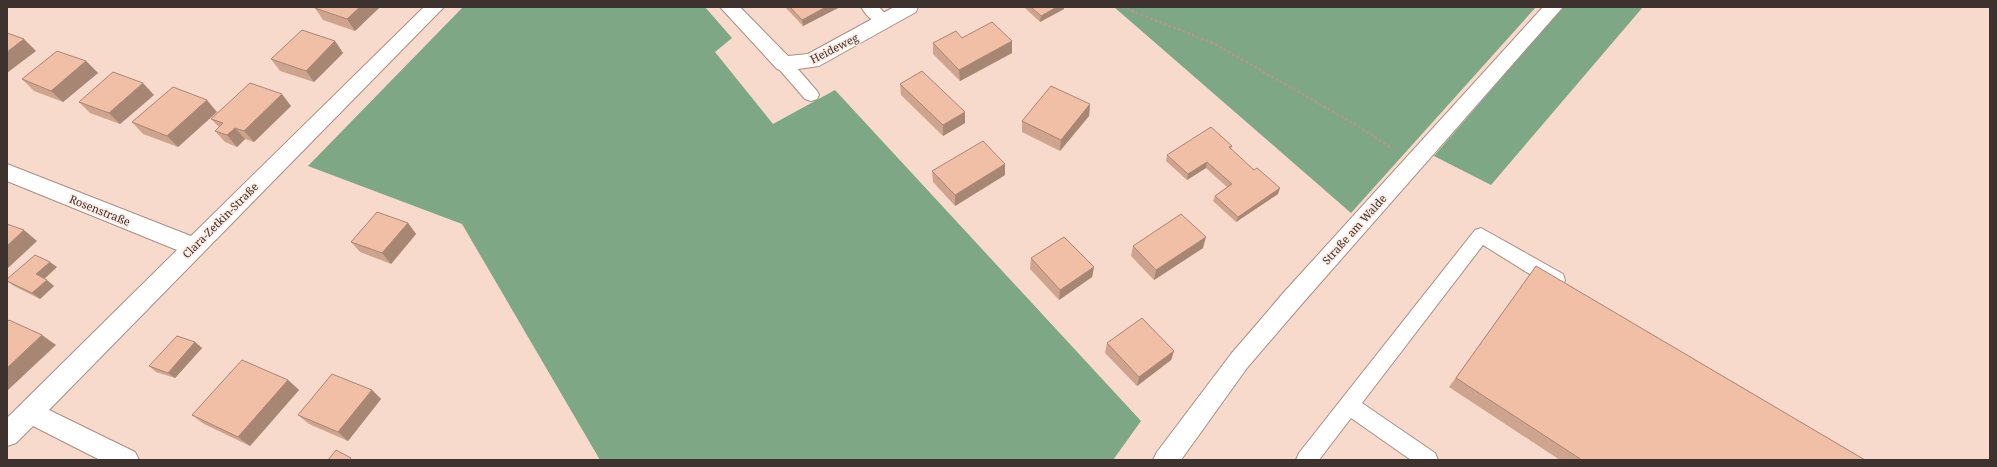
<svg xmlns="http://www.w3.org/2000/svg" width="1997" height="467" font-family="'Noto Serif',serif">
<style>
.forest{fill:#7ea786}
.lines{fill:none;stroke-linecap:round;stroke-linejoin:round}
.lane-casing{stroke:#a98e81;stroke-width:2}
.street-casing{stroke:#a98e81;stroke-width:2}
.path{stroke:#ae988e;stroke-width:2.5;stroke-dasharray:3 2;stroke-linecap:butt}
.lane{fill:#fff;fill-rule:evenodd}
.street{fill:#fff;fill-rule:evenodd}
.wall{fill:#cea48f}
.shaded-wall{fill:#a88674}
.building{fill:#f0bfa6;stroke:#a88674}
.labels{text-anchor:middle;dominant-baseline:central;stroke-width:3;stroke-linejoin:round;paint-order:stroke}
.street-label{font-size:11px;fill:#3d322d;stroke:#fceae1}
</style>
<rect width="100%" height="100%" fill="#f7dacc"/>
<g class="forest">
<path d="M 463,7 L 705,7 L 732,38 L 715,52 L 773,124 L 835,90 L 1141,421 L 1113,460 L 600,460 L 462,224 L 308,166 Z"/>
<path d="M 1114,7 L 1536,7 L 1351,213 Z"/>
<path d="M 1563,7 L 1643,7 L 1491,185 L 1434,156 Z"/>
</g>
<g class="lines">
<defs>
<g id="lane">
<path d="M 861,7 L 879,7 L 892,21 L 890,25 C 878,28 867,17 861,7 Z"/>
<path d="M 784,58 L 790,60 L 817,91 L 819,95 L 817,99 L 811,101 L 805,99 L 778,68 L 776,64 L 778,60 Z"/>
<path d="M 1481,228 L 1563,274 L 1565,280 L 1563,286 L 1556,288 L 1549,286 L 1483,245 L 1362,403 L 1435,453 L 1438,460 L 1411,460 L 1351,418 L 1319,460 L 1296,460 L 1299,453 L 1475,230 Z"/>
</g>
<g id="street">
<path d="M 424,7 L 444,7 L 49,410 L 135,452 L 139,460 L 100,460 L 33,426 L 16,443 L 7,446 L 7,418 L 177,250 L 7,181 L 7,164 L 191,236 Z"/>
<path d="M 720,7 L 740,7 L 788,56 L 808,54 L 894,7 L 918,7 L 916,12 L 819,66 L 784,71 L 777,69 Z"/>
<path d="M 1543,7 L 1563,7 L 1301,305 L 1247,368 L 1181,460 L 1153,460 L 1157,452 L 1231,354 L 1285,291 Z"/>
</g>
</defs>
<use href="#lane" class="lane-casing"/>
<use href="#street" class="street-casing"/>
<path class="path" d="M 1122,7 L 1215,44 L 1356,125 L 1392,148"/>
<use href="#lane" class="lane"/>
<use href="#street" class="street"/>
</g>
<g class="wall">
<path d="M 317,7 L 380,7 L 355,31 L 323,20 L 315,8 Z"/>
<path d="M 785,7 L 840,7 L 803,26 Z"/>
<path d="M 1024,7 L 1064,7 L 1064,9 L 1040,22 Z"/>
<path d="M 335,41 L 343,53 L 314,82 L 280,71 L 271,59 Z"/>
<path d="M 933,43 L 1012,53 L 960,81 L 933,54 Z"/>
<path d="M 86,61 L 98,73 L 63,102 L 34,91 L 22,79 Z"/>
<path d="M 900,84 L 965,123 L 943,136 L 901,95 Z"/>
<path d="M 154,95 L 120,124 L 90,113 L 79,102 Z"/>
<path d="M 1090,104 L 1089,116 L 1060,151 L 1022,132 L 1022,121 Z"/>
<path d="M 291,106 L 254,142 L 245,139 L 237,147 L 225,142 L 215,131 L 219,127 L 211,119 Z"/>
<path d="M 217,112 L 178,147 L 143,134 L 132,122 Z"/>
<path d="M 1232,146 L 1231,149 L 1278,194 L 1236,222 L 1213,201 L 1215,196 L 1227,187 L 1206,168 L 1187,180 L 1166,161 L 1167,155 Z"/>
<path d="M 932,171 L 1005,175 L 955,206 L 933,182 Z"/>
<path d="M 408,223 L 416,234 L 391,264 L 360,252 L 351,242 Z"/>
<path d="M 1133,246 L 1203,248 L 1154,280 L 1131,256 Z"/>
<path d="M 1031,258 L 1094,267 L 1092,277 L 1059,300 L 1030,269 Z"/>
<path d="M 1536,266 L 1865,460 L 1560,460 L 1449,387 Z"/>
<path d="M 57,267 L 44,279 L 54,286 L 40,299 L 14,286 L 7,281 Z"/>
<path d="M 195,342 L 202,348 L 175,378 L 156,372 L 149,366 Z"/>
<path d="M 1107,343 L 1174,351 L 1171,360 L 1137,386 L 1105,353 Z"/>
<path d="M 288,380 L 299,390 L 250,446 L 204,424 L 192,415 Z"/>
<path d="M 372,390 L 381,399 L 348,441 L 309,424 L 298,415 Z"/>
</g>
<g class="shaded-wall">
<path d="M 360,7 L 380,7 L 355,31 L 347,19 Z"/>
<path d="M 826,7 L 840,7 L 803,26 L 802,20 Z"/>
<path d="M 1057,7 L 1064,7 L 1064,9 L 1040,22 L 1041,16 Z"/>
<path d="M 24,39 L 36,51 L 7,73 L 7,52 Z"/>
<path d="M 335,41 L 343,53 L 314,82 L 306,71 Z"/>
<path d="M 1012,41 L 1012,53 L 960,81 L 959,70 Z"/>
<path d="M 86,61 L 98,73 L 63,102 L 51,91 Z"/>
<path d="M 143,83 L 154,95 L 120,124 L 109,113 Z"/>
<path d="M 282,94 L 291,106 L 254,142 L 244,131 Z"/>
<path d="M 207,100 L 217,112 L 178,147 L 167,136 Z"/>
<path d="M 1090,104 L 1089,116 L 1060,151 L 1061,140 Z"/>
<path d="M 965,112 L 965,123 L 943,136 L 943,125 Z"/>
<path d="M 235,128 L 245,139 L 237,147 L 227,135 Z"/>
<path d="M 1207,162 L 1206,168 L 1187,180 L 1188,174 Z"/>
<path d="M 1005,164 L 1005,175 L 955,206 L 955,195 Z"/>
<path d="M 1280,188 L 1278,194 L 1236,222 L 1238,217 Z"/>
<path d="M 408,223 L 416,234 L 391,264 L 382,253 Z"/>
<path d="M 24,230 L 37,241 L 7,269 L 7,246 Z"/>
<path d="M 1206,237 L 1203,248 L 1154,280 L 1156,270 Z"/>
<path d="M 50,262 L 57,267 L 43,280 L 36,274 Z"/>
<path d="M 1094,267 L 1092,277 L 1059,300 L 1060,290 Z"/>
<path d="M 47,280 L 54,286 L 40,299 L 32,293 Z"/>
<path d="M 42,335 L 56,345 L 8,390 L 7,390 L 7,368 Z"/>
<path d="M 195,342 L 202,348 L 175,378 L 168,373 Z"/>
<path d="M 1174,351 L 1171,360 L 1137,386 L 1139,377 Z"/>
<path d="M 288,380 L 299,390 L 250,446 L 238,437 Z"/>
<path d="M 372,390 L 381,399 L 348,441 L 338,432 Z"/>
</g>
<g class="building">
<path d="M 317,7 L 360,7 L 347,19 L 315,8 Z"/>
<path d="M 790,7 L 826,7 L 802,20 Z"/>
<path d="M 1031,7 L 1057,7 L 1041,16 Z"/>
<path d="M 992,22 L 1012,41 L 959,70 L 933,43 L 956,31 L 962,38 Z"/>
<path d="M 302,30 L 335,41 L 306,71 L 271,59 Z"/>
<path d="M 7,33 L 24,39 L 7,52 Z"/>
<path d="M 57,51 L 86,61 L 51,91 L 22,79 Z"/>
<path d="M 922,71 L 965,112 L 943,125 L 900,84 Z"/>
<path d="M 113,72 L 143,83 L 109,113 L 79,102 Z"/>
<path d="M 250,83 L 282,94 L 244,131 L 235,128 L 227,135 L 215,131 L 223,123 L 211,119 Z"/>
<path d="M 1051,86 L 1090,104 L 1061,140 L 1022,121 Z"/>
<path d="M 173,87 L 207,100 L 167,136 L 132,122 Z"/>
<path d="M 1211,127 L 1232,146 L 1229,147 L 1254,170 L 1257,168 L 1280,188 L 1238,217 L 1215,196 L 1232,184 L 1207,162 L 1188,174 L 1167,155 Z"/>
<path d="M 983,141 L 1005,164 L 955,195 L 932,171 Z"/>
<path d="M 377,212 L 408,223 L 382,253 L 351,242 Z"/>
<path d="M 1181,214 L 1206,237 L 1156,270 L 1133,246 Z"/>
<path d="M 7,224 L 24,230 L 7,246 Z"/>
<path d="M 1064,237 L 1094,267 L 1060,290 L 1031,258 Z"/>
<path d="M 35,255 L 50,262 L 36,274 L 47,280 L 32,293 L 7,281 L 7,279 Z"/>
<path d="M 1536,266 L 1865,460 L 1582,460 L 1456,378 Z"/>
<path d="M 1142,318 L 1174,351 L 1139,377 L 1107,343 Z"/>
<path d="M 9,320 L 42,335 L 7,368 L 7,322 Z"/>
<path d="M 177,336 L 195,342 L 168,373 L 149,366 Z"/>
<path d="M 242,360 L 288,380 L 238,437 L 192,415 Z"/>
<path d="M 332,374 L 372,390 L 338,432 L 298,415 Z"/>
<path d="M 336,450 L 351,458 L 349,460 L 328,460 Z"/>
</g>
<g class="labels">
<g class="street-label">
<text transform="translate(834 48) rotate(-27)">Heideweg</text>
<text transform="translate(100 210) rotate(22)">Rosenstraße</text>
<text transform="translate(220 220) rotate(-45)">Clara-Zetkin-Straße</text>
<text transform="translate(1354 229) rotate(-48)">Straße am Walde</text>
</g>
</g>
<rect width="1997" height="467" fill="none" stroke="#3d322d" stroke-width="16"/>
</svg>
